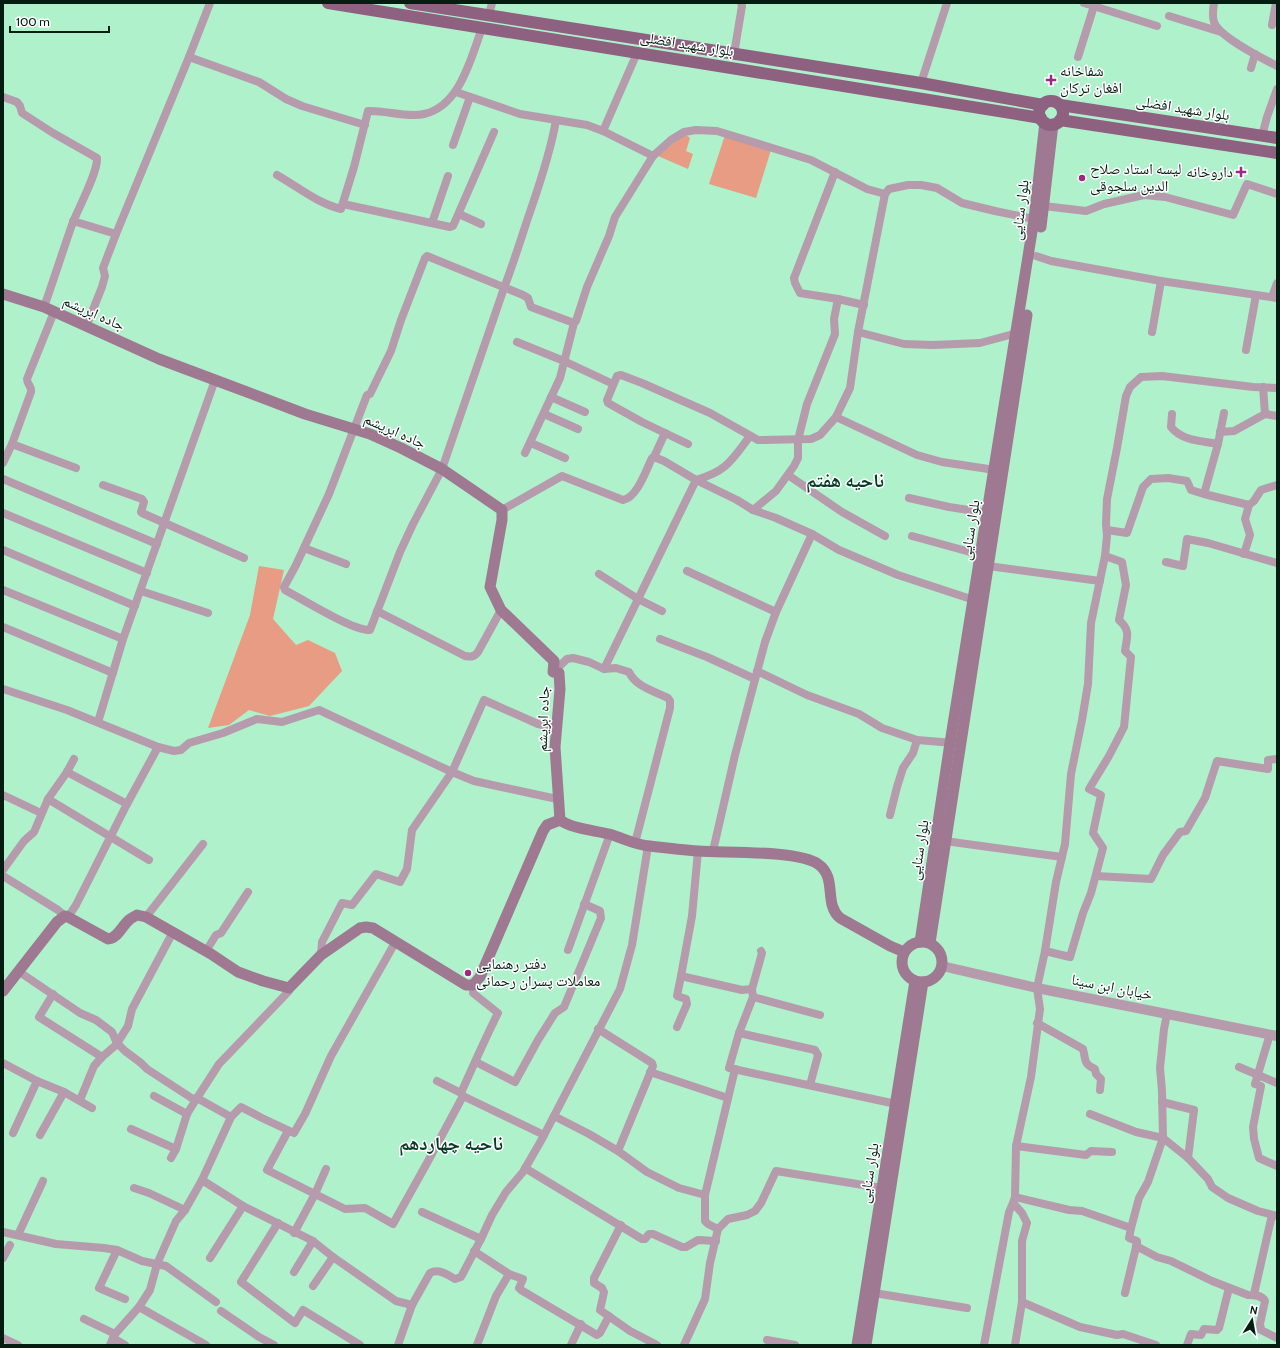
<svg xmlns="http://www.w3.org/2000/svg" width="1280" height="1348" font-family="Cabin,'Noto Naskh Arabic',sans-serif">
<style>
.green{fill:#e79c83}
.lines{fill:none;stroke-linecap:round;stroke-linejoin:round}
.minor{stroke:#b59bac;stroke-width:8}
.tertiary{stroke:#b59bac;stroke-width:10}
.secondary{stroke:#9f7992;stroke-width:11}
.primary{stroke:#8f6180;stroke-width:12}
.poi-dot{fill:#9e2882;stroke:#fff;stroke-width:1.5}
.labels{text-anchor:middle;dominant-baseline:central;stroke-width:3;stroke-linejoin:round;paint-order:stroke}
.street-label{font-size:15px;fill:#031e11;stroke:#fff}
.poi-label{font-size:15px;fill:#031e11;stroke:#fff;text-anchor:start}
.district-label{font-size:19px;font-weight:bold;fill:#073d26;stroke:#fff}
</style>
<rect width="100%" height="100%" fill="#aef1cb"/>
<g class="green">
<path d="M 685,134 L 690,138 L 686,151 L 693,154 L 688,169 L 658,156 Z"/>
<path d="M 725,135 L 771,150 L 756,198 L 709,184 Z"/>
<path d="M 259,566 L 284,570 L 273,619 L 296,645 L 308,640 L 335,653 L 342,671 L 309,706 L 270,716 L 249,710 L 229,725 L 208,728 L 250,615 Z"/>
</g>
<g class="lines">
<g class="minor">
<path d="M 1084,3 L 1157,26"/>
<path d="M 1214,3 C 1213,9 1212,16 1214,22 C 1219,37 1262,58 1277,66"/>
<path d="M 489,15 L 492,3"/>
<path d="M 1169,16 L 1221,32"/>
<path d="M 1272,25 L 1276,3"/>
<path d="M 734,54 L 742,6 L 741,3"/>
<path d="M 189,57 L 259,82 L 286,99 L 302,106 L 365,125"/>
<path d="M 1078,57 L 1094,6"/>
<path d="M 1251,68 L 1255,54"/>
<path d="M 921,83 L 947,3"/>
<path d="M 456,92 L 520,114 L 587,125 L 603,131 L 653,156"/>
<path d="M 3,97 L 17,102 L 20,106 L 22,113 L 53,133 L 97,158 C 98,172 79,207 73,222 C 63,250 54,279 44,307"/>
<path d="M 556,120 C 551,150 541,180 531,209 C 522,235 514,262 504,288 L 442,469 L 413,524 L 400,552 L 370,630 C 353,631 302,599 285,590 L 284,587 L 296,565 L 329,494 L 367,395 L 370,394 L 391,351 L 401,320 L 425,258 L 427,256 L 523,295 L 528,298 L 531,307 L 574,323"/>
<path d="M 603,131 L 637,53"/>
<path d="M 1262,136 L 1267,117 L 1277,89"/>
<path d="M 453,145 L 470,97"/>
<path d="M 835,172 L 794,278 L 795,283 L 800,293 L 838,299 L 864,305"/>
<path d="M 277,175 C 298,187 317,203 341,209 L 354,167 L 368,111 C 385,110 407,118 424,114 C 460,106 471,58 482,28"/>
<path d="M 343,204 L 450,227 L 453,226 L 494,132"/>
<path d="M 1044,206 L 1086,211 L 1104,204 L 1144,195 L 1165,197 L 1233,215 L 1247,184 L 1277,194"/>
<path d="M 459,214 L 481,224"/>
<path d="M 73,221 L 116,234"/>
<path d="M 432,223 L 448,176"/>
<path d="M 1036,256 L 1051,261 L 1161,281 L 1277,298"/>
<path d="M 1272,297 L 1277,283"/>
<path d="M 86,327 L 102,287 L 105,276 L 103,268 L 116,234 L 189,57 L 210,3"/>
<path d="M 858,332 L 904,344 L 933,345 L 980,343 L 1017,333"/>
<path d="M 1152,332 L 1161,281"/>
<path d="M 517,342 L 564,361 L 613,384"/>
<path d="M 1246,350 L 1256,295"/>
<path d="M 551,397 L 585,412"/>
<path d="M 1224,413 L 1218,444 L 1204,494 L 1249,505 L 1254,501 L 1261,490 L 1277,485"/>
<path d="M 544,414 L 578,429"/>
<path d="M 1172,414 L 1171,427 C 1182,441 1202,441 1218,444"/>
<path d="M 1265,414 L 1277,416"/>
<path d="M 836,417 L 917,455 L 942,462 L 995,470"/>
<path d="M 1220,432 L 1234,431 L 1265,414 L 1263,387"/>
<path d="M 531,443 L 565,458"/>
<path d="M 12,444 L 31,392 C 32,387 27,384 27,379 L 54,312"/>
<path d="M 688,444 L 642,422 L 608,403 L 607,400 L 617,376 L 621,375 L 642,383 L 710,413 L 758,440 L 811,439 L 820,435 L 836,417 L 850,388 L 858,332 L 885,194 L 889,189 L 908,185 L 921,185 L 937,188 L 962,203 L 995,211 L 1034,219"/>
<path d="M 525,453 L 560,378 L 574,323 L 576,321 L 587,287 L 609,236 L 615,217 L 653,156 L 671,140 L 684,132 L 696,130 L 717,131 L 769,147 L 811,160 L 867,189 L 885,194"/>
<path d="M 654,457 L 665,433"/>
<path d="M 3,463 L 12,444 L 76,468"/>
<path d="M 788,475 L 842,512 L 885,536"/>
<path d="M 3,479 L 157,544"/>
<path d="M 103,485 L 142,499 L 144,502 L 141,512 L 142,513 L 244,558"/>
<path d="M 909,498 L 949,507 L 988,513"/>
<path d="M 502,510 L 562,476 L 623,500 C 637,498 646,470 652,458 L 654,457 L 664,461 L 696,480 L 737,500 L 753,510 L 776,518 L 812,534 L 839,550 L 898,575 L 974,600"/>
<path d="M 753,510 L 776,491 L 794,466 L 798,458 L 798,440 L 807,404 L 835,334 L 834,319 L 838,299"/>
<path d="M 3,513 L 147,573"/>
<path d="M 1107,530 L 1127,533 L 1143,487 L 1151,479 L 1168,478 L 1187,481 L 1191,490 L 1204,494"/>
<path d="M 912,536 L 981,555"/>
<path d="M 304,548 L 346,564"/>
<path d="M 3,550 L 135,606"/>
<path d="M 1244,554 L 1250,535 L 1245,519 L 1249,505"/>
<path d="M 1166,562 L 1183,566 L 1187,539 L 1208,543 L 1277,563"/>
<path d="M 988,566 L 1100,581"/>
<path d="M 687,571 L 776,612"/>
<path d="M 599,574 L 638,599 L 662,611"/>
<path d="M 3,590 L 123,639"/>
<path d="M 141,591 L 208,613"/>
<path d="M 377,611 L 465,656 C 471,657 474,657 478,652 L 501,610"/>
<path d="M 3,627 L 113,673"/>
<path d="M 660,639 L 707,657 L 755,679"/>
<path d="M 604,669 L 696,480 C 727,471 731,461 750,436"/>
<path d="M 757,671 L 807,695 L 859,714 L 882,728 L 917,740 L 954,743"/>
<path d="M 553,672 L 567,659 L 573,658 L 589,662 L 604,669 L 616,668 L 629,672 C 636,687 654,691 668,698 L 670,701 L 670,708 L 635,843"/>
<path d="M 3,689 L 67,710 L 158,747"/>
<path d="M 98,722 L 123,639 L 215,380"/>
<path d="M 67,772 L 127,804"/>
<path d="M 3,795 L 41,813"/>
<path d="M 48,799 L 149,860"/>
<path d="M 890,815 L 897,787 L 903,768 L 913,753 L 917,740"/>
<path d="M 945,841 L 1062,857"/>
<path d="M 698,851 L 692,916 L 681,976 L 742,990 L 752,989 L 753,997 L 739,1033 L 729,1068 L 896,1104"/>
<path d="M 713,851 L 735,755 L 765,642 L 776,612 L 812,534"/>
<path d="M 3,870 L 24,841 L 34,832 L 48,799 L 67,772 L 74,759"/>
<path d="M 3,876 L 58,910 L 65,916"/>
<path d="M 1096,876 L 1151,879 L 1163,855 L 1180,832 L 1186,831 L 1205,798 L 1217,761 L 1268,769 L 1268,760 L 1277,759"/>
<path d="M 68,917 L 76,905 L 127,804 L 158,747 L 174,751 L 181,750 L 189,743 L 223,733 L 257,719 L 282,722 L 319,710 L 452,772 L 474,781 L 557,799"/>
<path d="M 146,917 L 203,844"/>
<path d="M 568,950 L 610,834"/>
<path d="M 206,951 L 216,935 L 221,933 L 248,892"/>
<path d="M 1045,951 L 1070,957 L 1083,913 L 1091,893 L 1103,848 L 1093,833 L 1101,795 L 1089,789 L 1109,756 L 1124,727 L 1131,657 L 1125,651 C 1127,636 1131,631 1119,620 L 1126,585 L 1122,562 L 1105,556"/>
<path d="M 321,955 L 322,942 L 342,903 L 352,905 L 376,874 L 400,882 L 407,869 L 412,830 L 452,772 L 484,700 L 538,724 L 557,728"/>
<path d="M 18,971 L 80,1013 L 96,1020 L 112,1032 L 117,1043 L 125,1051 L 141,1063 L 147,1069 L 193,1099 L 197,1098"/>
<path d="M 752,989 L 762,953 L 761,951"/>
<path d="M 53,994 L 39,1017 L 102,1057"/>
<path d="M 753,997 L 820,1015"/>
<path d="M 1037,1023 L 1083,1049 C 1086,1060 1083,1064 1095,1069 L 1096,1074 L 1101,1079 L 1100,1090"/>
<path d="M 677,1027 L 687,1004 L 686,999 L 677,996 L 681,976"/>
<path d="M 598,1029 L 652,1063 L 653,1066 L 618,1151"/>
<path d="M 739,1033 L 815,1050 L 818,1055 L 810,1085"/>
<path d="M 1270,1034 L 1255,1084 L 1261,1086 L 1253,1127 L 1254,1139 L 1259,1158 L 1277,1166"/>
<path d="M 476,1062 L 515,1082 L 538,1040 L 555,1013 L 564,1007 L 601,918 L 600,911 L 584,904"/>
<path d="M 3,1063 L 37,1081 L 64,1092 L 92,1108"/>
<path d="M 1239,1067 L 1277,1083"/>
<path d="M 650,1072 L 728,1098"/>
<path d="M 437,1081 L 461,1093 L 463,1096 L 544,1135"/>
<path d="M 461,1093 C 473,1066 485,1039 498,1013 L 473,993 L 473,985"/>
<path d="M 154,1096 L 187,1114"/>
<path d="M 80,1100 L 94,1066 L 102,1057 L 116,1045 L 128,1026 L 132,1009 L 173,932"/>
<path d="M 1162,1102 L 1194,1110 L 1188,1158"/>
<path d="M 1090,1114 L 1136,1132 L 1163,1138 L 1188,1158 L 1208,1179 L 1212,1187 L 1228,1198 L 1258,1211 L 1277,1216"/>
<path d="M 554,1116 L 589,1134 L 618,1151 L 647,1172 L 679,1188 L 705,1195"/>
<path d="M 231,1117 L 241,1107 L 262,1118 L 294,1133 L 305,1114 L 331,1056 L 396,941"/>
<path d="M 131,1129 L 176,1149"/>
<path d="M 288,1131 L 267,1170 L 345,1209 L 365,1208 L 393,1224 L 427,1163 L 463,1096"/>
<path d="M 13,1133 L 37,1081"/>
<path d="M 40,1135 L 64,1092"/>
<path d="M 1016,1146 L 1086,1155 L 1091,1151 L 1112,1152"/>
<path d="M 171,1158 L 176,1149 L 187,1114 L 197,1098"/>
<path d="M 525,1168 L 642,1239 L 645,1239 L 649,1234 L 653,1234 L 682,1247 L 686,1247 L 698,1240 L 716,1241"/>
<path d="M 202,1180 L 243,1206 L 313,1241 L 333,1257 L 396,1301 L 412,1305"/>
<path d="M 134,1188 L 149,1193 L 185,1210"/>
<path d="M 1015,1197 L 1069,1210 L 1082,1211 L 1131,1228 L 1129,1238 L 1137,1241 L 1137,1243 L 1125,1293"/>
<path d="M 422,1212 L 481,1239"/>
<path d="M 278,1223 L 241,1282 L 295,1323 L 303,1310 L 360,1345"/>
<path d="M 621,1225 L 594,1278 L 594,1283 L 602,1288 L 604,1292 L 600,1310 L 630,1331 L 657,1345"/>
<path d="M 1131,1228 L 1139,1198 L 1148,1182 L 1163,1138 L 1162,1091 L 1160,1068 L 1164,1029 L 1167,1014"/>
<path d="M 718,1229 L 708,1224 L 705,1221 L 705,1195 L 735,1069"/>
<path d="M 3,1232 L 56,1244 L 104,1248 L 117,1250 L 142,1261 L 166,1266 L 216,1302"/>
<path d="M 294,1233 L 315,1194 L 326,1169"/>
<path d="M 18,1235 L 43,1181"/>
<path d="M 1136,1246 L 1157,1257 L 1171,1261 L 1212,1281 L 1248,1295 C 1254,1295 1262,1295 1265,1301 L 1260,1324 L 1261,1330 L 1277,1338"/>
<path d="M 117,1250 L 99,1288 L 125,1299"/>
<path d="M 474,1251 L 509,1274 L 523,1279 L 519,1288 L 521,1290 L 597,1335 L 600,1333 L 609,1316"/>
<path d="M 3,1258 L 10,1245"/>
<path d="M 210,1258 L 243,1206"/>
<path d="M 294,1272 L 313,1241"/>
<path d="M 313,1286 L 333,1257"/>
<path d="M 874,1293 L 967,1308"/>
<path d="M 1254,1294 L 1272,1215"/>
<path d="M 1022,1302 L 1080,1327 L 1117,1335 L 1123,1334 L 1156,1345"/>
<path d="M 139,1307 L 206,1345"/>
<path d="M 221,1311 L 259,1337 L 274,1345"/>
<path d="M 84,1319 L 115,1334"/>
<path d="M 3,1338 L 18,1345"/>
<path d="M 113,1338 L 125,1345"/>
<path d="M 767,1340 L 795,1345"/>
<path d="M 110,1345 L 115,1334 L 139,1307 L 150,1290 L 157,1264 L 176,1221 L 185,1210 L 202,1180 L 231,1117 L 197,1098 L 219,1064 L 289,991 L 289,988"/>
<path d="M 398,1345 L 412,1305 L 430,1273 C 439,1268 448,1275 455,1279 L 461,1277 L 481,1239 L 492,1215 L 506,1192 L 523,1172 L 542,1139 L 620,989 L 632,945 L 648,846"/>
<path d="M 477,1345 L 496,1296 L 509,1274"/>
<path d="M 571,1345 L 581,1324"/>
<path d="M 684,1345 L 705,1299 L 710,1263 L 718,1229 L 728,1219 L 747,1215 L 755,1211 L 761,1203 L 776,1171 L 882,1188"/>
<path d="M 984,1345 L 1009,1212 L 1013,1203"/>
<path d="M 1015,1345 L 1022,1302 L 1022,1241 L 1027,1223 L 1022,1213 L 1013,1203 L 1015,1197 L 1016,1146 L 1031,1077 L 1040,1009 L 1037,988 L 1045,951 L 1056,882 L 1065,844 L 1071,774 L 1082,720 L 1088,684 L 1091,623 L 1105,556 L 1107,536 L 1106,524 L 1107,499 L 1117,448 L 1126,396 L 1130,387 L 1141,377 L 1162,376 L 1253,387 L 1277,388"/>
<path d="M 1187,1345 L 1191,1334 L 1201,1335 L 1204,1329 L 1217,1330 L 1219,1328 L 1229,1288"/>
</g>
<path class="tertiary" d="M 942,966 L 1037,988 L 1277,1036"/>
<g class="secondary">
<path d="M 1041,227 L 1053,124"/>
<path d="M 3,294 L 44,307 L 159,359 L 215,380 L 305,414 L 370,434 L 401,448 L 442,469 L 502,510 L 502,520 L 490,587 L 501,610 L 554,661 L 553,672 L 559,673 L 560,689 L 555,747 L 560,820 C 573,829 593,830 609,834 C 623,838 635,845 650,846 C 666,848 682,850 698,851 C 725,853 798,850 818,864 C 838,878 823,903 840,918 L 890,946 L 904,952"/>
<circle cx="922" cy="962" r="20"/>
<path d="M 920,942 L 950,743 L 1034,219 L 1045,122"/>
<path d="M 930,943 L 1027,315"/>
<path d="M 3,991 L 57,922 L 65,916 L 68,917 L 108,939 C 117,939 122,926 129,920 C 131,918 134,917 137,915 L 146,917 L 211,954 L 238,972 L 263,981 L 289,988 L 321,955 L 360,928 L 366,927 L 373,928 L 466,985 L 473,985 L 480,977 L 543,831 L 547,825 L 560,820"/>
<path d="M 857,1345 L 915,981"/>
<path d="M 866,1345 L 923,982"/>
</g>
<g class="primary">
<path d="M 328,3 L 1041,118"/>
<path d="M 410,3 L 921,83 L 1043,105"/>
<circle cx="1051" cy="113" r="12"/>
<path d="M 1060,105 L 1277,138"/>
<path d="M 1060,120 L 1277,153"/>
</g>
</g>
<g class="poi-dot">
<path d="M1049 74h4v4h4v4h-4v4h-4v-4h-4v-4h4z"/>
<path d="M1239 166h4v4h4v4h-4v4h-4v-4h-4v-4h4z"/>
<circle cx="1082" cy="178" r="4"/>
<circle cx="468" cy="973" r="4"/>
</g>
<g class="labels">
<g class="street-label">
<text transform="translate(687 44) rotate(9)">بلوار شهید افضلی</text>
<text transform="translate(1183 108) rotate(9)">بلوار شهید افضلی</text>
<text transform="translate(1020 210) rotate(-83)">بلوار سنایی</text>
<text transform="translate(94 313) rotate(24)">جاده ابریشم</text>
<text transform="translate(395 431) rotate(24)">جاده ابریشم</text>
<text transform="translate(970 530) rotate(-81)">بلوار سنایی</text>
<text transform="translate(543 719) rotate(-88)">جاده ابریشم</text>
<text transform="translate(919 850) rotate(-81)">بلوار سنایی</text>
<text transform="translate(1112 987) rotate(11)">خیابان ابن سینا</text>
<text transform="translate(869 1173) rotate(-81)">بلوار سنایی</text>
</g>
<g class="poi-label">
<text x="1060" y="71">شفاخانه<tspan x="1060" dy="17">افغان ترکان</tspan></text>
<text x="1090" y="169">لیسه استاد صلاح<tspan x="1090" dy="17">الدین سلجوقی</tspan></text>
<text x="1233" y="172" text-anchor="end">داروخانه</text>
<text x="476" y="964">دفتر رهنمایی<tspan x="476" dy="17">معاملات پسران رحمانی</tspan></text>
</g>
<g class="district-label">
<text x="845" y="480">ناحیه هفتم</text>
<text x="451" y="1143">ناحیه چهاردهم</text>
</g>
</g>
<rect width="1280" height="1348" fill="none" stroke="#031e11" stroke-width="8"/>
<g transform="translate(1252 1320) rotate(11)" stroke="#ffffff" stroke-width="3" paint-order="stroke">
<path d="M0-3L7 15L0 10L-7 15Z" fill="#031e11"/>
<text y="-6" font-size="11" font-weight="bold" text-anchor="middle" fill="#031e11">N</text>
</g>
<path d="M10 26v6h99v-6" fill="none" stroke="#031e11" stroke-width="2"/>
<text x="16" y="26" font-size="12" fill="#031e11" stroke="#ffffff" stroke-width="3" paint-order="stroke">100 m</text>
</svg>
